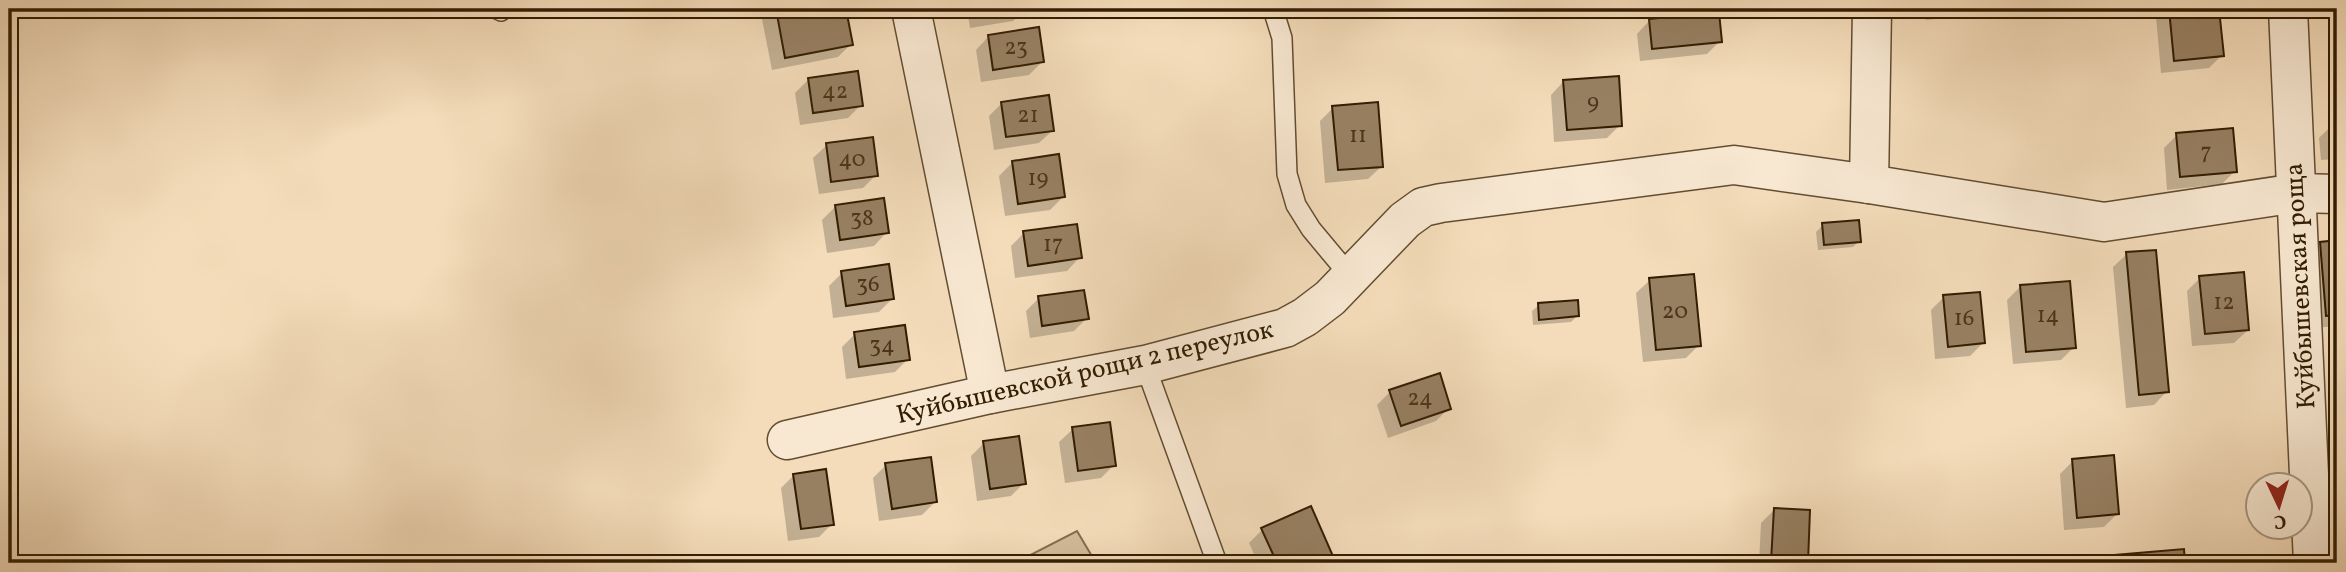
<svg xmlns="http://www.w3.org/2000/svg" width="2346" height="572" font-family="Vollkorn,serif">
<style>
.green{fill:#d3bc9b;stroke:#826c4e;stroke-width:2}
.shadow{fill:#0003}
.building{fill:#978062;stroke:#321d02;stroke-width:2}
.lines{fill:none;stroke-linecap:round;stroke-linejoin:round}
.service-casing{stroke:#624d30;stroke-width:22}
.minor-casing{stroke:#624d30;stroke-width:41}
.service{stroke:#f8e8d2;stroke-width:19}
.minor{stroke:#f8e8d2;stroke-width:38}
.labels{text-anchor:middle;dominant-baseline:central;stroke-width:5;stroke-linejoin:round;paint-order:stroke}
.number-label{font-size:23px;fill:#4b361a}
.street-label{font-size:26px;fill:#321d02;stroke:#f8e8d2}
</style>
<rect width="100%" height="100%" fill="#f4dcba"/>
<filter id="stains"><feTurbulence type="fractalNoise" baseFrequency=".00286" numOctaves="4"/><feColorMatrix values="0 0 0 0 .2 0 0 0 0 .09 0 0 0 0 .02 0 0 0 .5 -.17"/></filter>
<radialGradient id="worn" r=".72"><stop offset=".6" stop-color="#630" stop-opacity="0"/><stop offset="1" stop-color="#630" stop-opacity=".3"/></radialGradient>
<path class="green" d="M 1077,531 L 1096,563 L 1015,563 Z"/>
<g class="shadow">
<path d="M 760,9 L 844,9 L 851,44 L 838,57 L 772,70 Z"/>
<path d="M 967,9 L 1026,9 L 1013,21 L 970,28 Z"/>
<path d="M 1925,9 L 1973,9 L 1965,16 L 1926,20 Z"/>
<path d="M 2164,9 L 2218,9 L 2222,55 L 2209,68 L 2161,73 L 2156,17 Z"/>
<path d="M 1650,20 L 1720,41 L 1707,54 L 1640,61 L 1637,34 Z"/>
<path d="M 989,36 L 1042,62 L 1029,75 L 981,82 L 976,50 Z"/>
<path d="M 808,80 L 861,105 L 848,118 L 800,125 L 795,93 Z"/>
<path d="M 1564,81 L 1620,125 L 1607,138 L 1554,142 L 1551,95 Z"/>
<path d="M 1002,103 L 1053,130 L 1039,143 L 994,150 L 989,116 Z"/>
<path d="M 1333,108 L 1382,166 L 1368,179 L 1325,183 L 1320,121 Z"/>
<path d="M 2332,125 L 2337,125 L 2337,159 L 2321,160 L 2319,138 Z"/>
<path d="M 2177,135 L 2235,171 L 2222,184 L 2167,190 L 2164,148 Z"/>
<path d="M 827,145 L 876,175 L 863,188 L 819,194 L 813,158 Z"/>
<path d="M 1012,163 L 1064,196 L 1050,210 L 1005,216 L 999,176 Z"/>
<path d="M 835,207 L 887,232 L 874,246 L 827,253 L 822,220 Z"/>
<path d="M 1823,225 L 1859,241 L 1853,247 L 1818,250 L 1816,232 Z"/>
<path d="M 1024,233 L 1080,257 L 1067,271 L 1015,278 L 1011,246 Z"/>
<path d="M 2337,242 L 2337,326 L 2314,328 L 2307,257 L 2320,244 Z"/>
<path d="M 2127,254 L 2167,391 L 2154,405 L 2126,408 L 2113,267 Z"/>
<path d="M 842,273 L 892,299 L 879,312 L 833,318 L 829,286 Z"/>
<path d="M 2200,278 L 2248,330 L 2234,343 L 2192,346 L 2187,291 Z"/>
<path d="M 1650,280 L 1699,345 L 1686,358 L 1643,362 L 1636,293 Z"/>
<path d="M 2020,287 L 2074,347 L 2061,360 L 2013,364 L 2007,300 Z"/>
<path d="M 1944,297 L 1983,343 L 1970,356 L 1935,359 L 1931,310 Z"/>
<path d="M 1039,298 L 1087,318 L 1074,331 L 1030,338 L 1026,311 Z"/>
<path d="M 1539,305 L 1577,316 L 1571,322 L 1533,325 L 1532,311 Z"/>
<path d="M 855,334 L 908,359 L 895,372 L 846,379 L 842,347 Z"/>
<path d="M 1390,392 L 1449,408 L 1436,421 L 1388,438 L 1377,405 Z"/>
<path d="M 1073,429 L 1114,465 L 1101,478 L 1065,483 L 1059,442 Z"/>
<path d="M 984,443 L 1024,483 L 1011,496 L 977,501 L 971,456 Z"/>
<path d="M 2073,461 L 2117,514 L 2104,527 L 2064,530 L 2060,474 Z"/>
<path d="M 886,465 L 935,502 L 922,515 L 879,521 L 873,478 Z"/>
<path d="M 794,475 L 832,524 L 819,537 L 788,541 L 781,488 Z"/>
<path d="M 1310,508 L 1334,563 L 1258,563 L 1249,543 L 1262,530 Z"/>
<path d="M 1774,510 L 1809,511 L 1806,563 L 1759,563 L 1761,523 Z"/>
<path d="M 2103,558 L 2183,562 L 2098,563 Z"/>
<path d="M 1476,559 L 1477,563 L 1464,563 Z"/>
</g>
<g class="building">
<path d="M 776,9 L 846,9 L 853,45 L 785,58 Z"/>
<path d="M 981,9 L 1028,9 L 982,15 Z"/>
<path d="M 2169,9 L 2219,9 L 2224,56 L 2174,61 Z"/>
<path d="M 1719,12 L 1722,42 L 1652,49 L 1649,19 Z"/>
<path d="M 1039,27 L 1044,62 L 993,70 L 988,35 Z"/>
<path d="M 858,71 L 863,106 L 813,113 L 808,78 Z"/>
<path d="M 1619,76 L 1622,126 L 1567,130 L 1563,80 Z"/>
<path d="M 1049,95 L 1054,131 L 1006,137 L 1001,102 Z"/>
<path d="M 1378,102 L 1383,167 L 1338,170 L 1332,106 Z"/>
<path d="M 2331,123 L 2337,123 L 2337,148 L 2333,148 Z"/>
<path d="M 2233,128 L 2237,172 L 2180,177 L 2176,133 Z"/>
<path d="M 873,137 L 878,176 L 831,182 L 826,143 Z"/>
<path d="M 1059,154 L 1065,197 L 1018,204 L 1012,161 Z"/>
<path d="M 884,198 L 889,233 L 840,240 L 835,205 Z"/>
<path d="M 1859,220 L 1861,242 L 1824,245 L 1822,223 Z"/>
<path d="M 1077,224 L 1082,258 L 1028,266 L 1023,231 Z"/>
<path d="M 2337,240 L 2337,315 L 2326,316 L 2320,242 Z"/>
<path d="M 2156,250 L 2169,392 L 2139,395 L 2126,252 Z"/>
<path d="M 889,264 L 894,299 L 846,306 L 841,271 Z"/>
<path d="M 2244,272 L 2249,330 L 2205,334 L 2199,276 Z"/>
<path d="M 1694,274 L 1701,346 L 1656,350 L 1649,278 Z"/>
<path d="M 2070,281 L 2076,348 L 2026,352 L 2020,285 Z"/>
<path d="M 1084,290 L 1089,319 L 1042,326 L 1038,296 Z"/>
<path d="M 1980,292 L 1985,343 L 1948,347 L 1943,295 Z"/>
<path d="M 1578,300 L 1579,316 L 1539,320 L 1538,303 Z"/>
<path d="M 905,325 L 910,360 L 859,367 L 854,332 Z"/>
<path d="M 1440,373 L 1451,409 L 1401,426 L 1389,390 Z"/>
<path d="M 1110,422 L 1116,466 L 1078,471 L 1072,427 Z"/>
<path d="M 1019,436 L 1026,484 L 990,489 L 983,441 Z"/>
<path d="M 2114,455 L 2119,514 L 2077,518 L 2072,459 Z"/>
<path d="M 931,457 L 937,502 L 892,509 L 885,463 Z"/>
<path d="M 826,469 L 834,525 L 801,529 L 793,474 Z"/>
<path d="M 1311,506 L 1336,563 L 1277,563 L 1261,528 Z"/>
<path d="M 1774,508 L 1810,510 L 1808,563 L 1771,562 Z"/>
<path d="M 2184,549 L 2185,563 L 2103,563 L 2103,556 Z"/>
</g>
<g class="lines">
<defs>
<g id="service">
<path d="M 497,9 L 501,11"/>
<path d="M 1273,9 L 1282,38 L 1287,174 L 1296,205 L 1311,229 L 1351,277"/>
<path d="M 1145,365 L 1217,563"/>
</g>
<g id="minor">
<path d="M 911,9 L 990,394"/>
<path d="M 2288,9 L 2313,563"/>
<path d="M 1869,184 L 1872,9"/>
<path d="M 787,440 L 990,394 L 1145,365 L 1285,328 L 1305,317 L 1330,298 L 1405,220 L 1423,207 L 1441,203 L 1734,165 L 1869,184 L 2104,222 L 2297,193 L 2337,194"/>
</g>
</defs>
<use href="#service" class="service-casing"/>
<use href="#minor" class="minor-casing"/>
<use href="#service" class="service"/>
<use href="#minor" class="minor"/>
</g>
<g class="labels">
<g class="number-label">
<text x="1016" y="48">23</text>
<text x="835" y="92">42</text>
<text x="1593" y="103">9</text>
<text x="1028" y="116">21</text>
<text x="1358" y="136">11</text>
<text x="2206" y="153">7</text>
<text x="852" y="160">40</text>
<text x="1038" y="179">19</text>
<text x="862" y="219">38</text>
<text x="1053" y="245">17</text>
<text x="868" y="285">36</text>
<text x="2224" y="303">12</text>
<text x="1675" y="312">20</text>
<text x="2048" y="316">14</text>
<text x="1964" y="319">16</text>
<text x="882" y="346">34</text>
<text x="1420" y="399">24</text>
</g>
<g class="street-label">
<text transform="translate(2301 286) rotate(-93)">Куйбышевская роща</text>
<text transform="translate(1085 373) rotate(-13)">Куйбышевской рощи 2 переулок</text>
</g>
</g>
<rect width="2346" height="572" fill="none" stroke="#f4dcba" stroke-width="35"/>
<rect x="10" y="10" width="2325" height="551" fill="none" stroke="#321d02" stroke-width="3.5"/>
<rect x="18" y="18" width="2311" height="537" fill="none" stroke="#321d02" stroke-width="2"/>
<g transform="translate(2279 506) rotate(176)"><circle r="33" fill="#f8e8d2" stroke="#a9977f" stroke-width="2"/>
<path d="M0-5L12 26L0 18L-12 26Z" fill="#8f2418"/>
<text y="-10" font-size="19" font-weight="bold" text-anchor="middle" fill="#321d02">С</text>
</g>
<rect width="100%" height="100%" filter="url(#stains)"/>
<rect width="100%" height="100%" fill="url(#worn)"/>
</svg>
